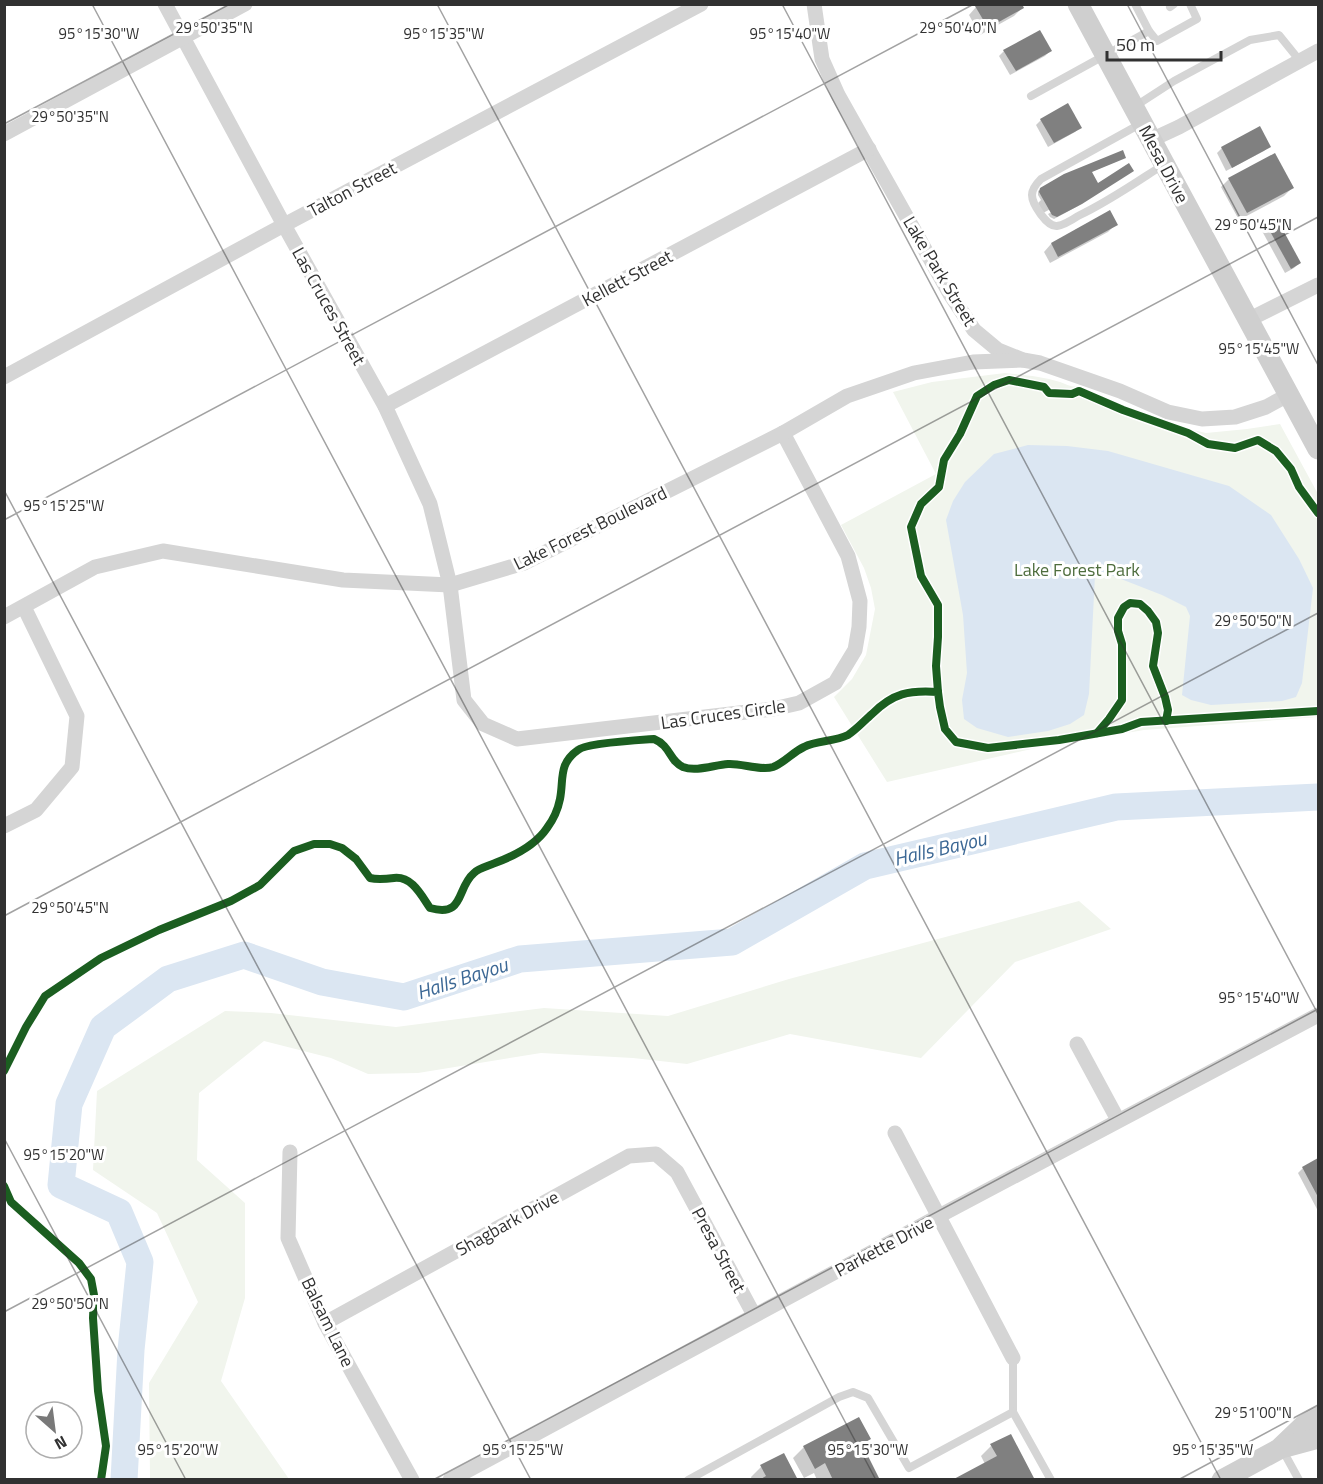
<svg xmlns="http://www.w3.org/2000/svg" width="1323" height="1484" font-family="'Titillium Web',sans-serif">
<style>
.green{fill:#f1f5ed}
.water{fill:#dbe6f2}
.shadow{fill:#0003}
.lines{fill:none;stroke-linecap:round;stroke-linejoin:round}
.river{stroke:#dbe6f2;stroke-width:27}
.building{fill:#808080}
.lane{stroke:#d5d5d5;stroke-width:8}
.street{stroke:#d5d5d5;stroke-width:15}
.secondary{stroke:#cfcfcf;stroke-width:21}
.cycleway-casing{stroke:#fff;stroke-width:11}
.cycleway{stroke:#1b5e20;stroke-width:8}
.ticks{fill:none;stroke:#313131;stroke-width:1.5;stroke-opacity:0.45}
.labels{text-anchor:middle;dominant-baseline:central;stroke-width:6;stroke-linejoin:round;paint-order:stroke}
.street-label{font-size:18px;fill:#313131;stroke:#fff}
.park-label{font-size:18px;fill:#4e6d3d;stroke:#fff}
.water-label{font-size:20px;font-style:italic;fill:#3c6895;stroke:#fff}
.ticks-label{font-size:15px;text-anchor:middle;fill:#313131;stroke:#fff;stroke-width:6;stroke-linejoin:round;paint-order:stroke}
</style>
<rect width="100%" height="100%" fill="#fff"/>
<g class="green">
<path d="M 1005,373 C 1023,375 1042,376 1060,382 C 1067,384 1071,388 1079,386 L 1154,418 L 1177,426 L 1206,433 L 1247,429 L 1280,424 L 1318,494 L 1318,717 L 1144,730 L 1036,748 L 887,782 L 834,697 L 852,679 L 866,655 L 875,609 L 871,588 L 864,568 L 841,525 L 936,474 L 893,392 L 932,382 Z"/>
<path d="M 1079,901 L 1111,929 L 1015,962 L 921,1058 L 790,1034 L 687,1064 L 633,1058 L 541,1053 L 418,1073 L 368,1074 L 331,1058 L 264,1041 L 199,1093 L 197,1160 L 245,1203 L 245,1298 L 221,1381 L 289,1479 L 150,1479 L 149,1383 L 198,1302 L 157,1213 L 93,1170 L 97,1091 L 225,1011 L 271,1013 L 396,1027 L 544,1008 L 668,1016 L 789,979 Z"/>
</g>
<path class="water" d="M 1028,445 L 1067,446 L 1108,451 L 1229,486 L 1271,515 L 1299,559 L 1313,588 L 1302,683 L 1296,697 L 1282,701 L 1211,705 L 1191,700 L 1182,695 L 1190,616 L 1186,607 L 1162,595 L 1103,572 L 1095,575 L 1089,694 L 1084,715 L 1070,724 L 1048,731 L 1008,737 L 977,728 L 964,719 L 962,700 L 967,673 L 963,615 L 946,520 L 953,501 L 965,482 L 994,454 Z"/>
<g class="shadow">
<path d="M 976,7 L 1022,8 L 1014,16 L 980,35 L 969,15 Z"/>
<path d="M 1004,51 L 1050,51 L 1045,56 L 1010,75 L 999,56 Z"/>
<path d="M 1041,120 L 1080,127 L 1075,132 L 1048,147 L 1036,125 Z"/>
<path d="M 1259,128 L 1269,146 L 1264,151 L 1226,171 L 1217,153 L 1222,148 Z"/>
<path d="M 1122,159 L 1091,172 L 1098,185 L 1078,206 L 1054,219 L 1050,217 L 1048,214 L 1075,199 L 1075,196 L 1043,213 L 1038,203 L 1041,200 L 1038,195 L 1038,191 L 1041,189 Z"/>
<path d="M 1229,179 L 1292,188 L 1284,196 L 1239,220 L 1221,187 Z"/>
<path d="M 1116,224 L 1108,232 L 1050,263 L 1044,252 L 1051,244 Z"/>
<path d="M 1267,226 L 1299,263 L 1294,268 L 1285,273 L 1262,231 Z"/>
<path d="M 1318,1160 L 1318,1211 L 1298,1173 L 1303,1168 Z"/>
<path d="M 869,1439 L 861,1447 L 878,1480 L 817,1480 L 814,1473 L 804,1478 L 793,1458 L 804,1447 Z"/>
<path d="M 991,1446 L 1033,1480 L 985,1464 L 981,1456 Z"/>
<path d="M 761,1467 L 796,1480 L 752,1480 L 751,1477 Z"/>
</g>
<g class="lines">
<path class="river" d="M 124,1480 L 131,1350 L 140,1262 L 119,1212 L 61,1185 L 69,1104 L 103,1027 L 168,979 L 244,955 L 322,982 L 404,997 L 520,959 L 732,942 L 865,866 L 1116,807 L 1318,797"/>
</g>
<g class="building">
<path d="M 978,4 L 1022,4 L 1024,8 L 988,28 L 975,6 Z"/>
<path d="M 1040,30 L 1052,51 L 1016,71 L 1003,50 Z"/>
<path d="M 1068,103 L 1082,128 L 1054,143 L 1040,119 Z"/>
<path d="M 1260,126 L 1271,147 L 1232,168 L 1221,147 Z"/>
<path d="M 1123,150 L 1126,158 L 1092,172 L 1098,183 L 1129,163 L 1134,171 L 1082,204 L 1057,217 L 1052,215 L 1039,192 L 1040,188 L 1064,174 Z"/>
<path d="M 1275,153 L 1294,188 L 1247,213 L 1228,178 Z"/>
<path d="M 1110,210 L 1118,225 L 1058,257 L 1051,243 Z"/>
<path d="M 1277,219 L 1301,263 L 1291,269 L 1266,224 Z"/>
<path d="M 1318,1158 L 1318,1197 L 1302,1167 Z"/>
<path d="M 859,1417 L 871,1439 L 862,1444 L 880,1480 L 833,1480 L 825,1463 L 815,1469 L 803,1446 Z"/>
<path d="M 1011,1434 L 1035,1480 L 952,1480 L 997,1456 L 990,1444 Z"/>
<path d="M 784,1453 L 798,1480 L 759,1480 L 766,1476 L 760,1465 Z"/>
</g>
<g class="lines">
<g class="lane">
<path d="M 1170,7 L 1174,4"/>
<path d="M 1149,31 L 1157,41 L 1197,19 L 1190,4"/>
<path d="M 1031,96 L 1149,31 L 1135,4"/>
<path d="M 1134,107 L 1174,81 L 1250,40 L 1279,35 L 1300,61"/>
<path d="M 1142,123 L 1041,179 C 1036,184 1032,189 1032,195 C 1032,204 1047,227 1057,226 C 1064,225 1072,220 1078,216 C 1108,202 1135,183 1163,165"/>
<path d="M 1013,1358 L 1013,1412"/>
<path d="M 1282,1449 L 1299,1480"/>
<path d="M 688,1480 L 839,1397 L 853,1392 L 868,1398 L 909,1468 L 1013,1412 L 1051,1480"/>
</g>
<g class="street">
<path d="M 165,4 L 284,225 L 385,406 L 430,504 L 450,585 L 464,700 L 483,724 L 517,739 L 773,709 L 799,703 L 835,683 L 855,650 L 859,627 L 860,601 L 848,556 L 783,433"/>
<path d="M 814,4 L 822,59 L 838,95 L 950,294 L 974,330 L 998,350 L 1023,360 L 1040,363 L 1120,391 L 1168,412 L 1202,419 L 1235,417 L 1266,407 L 1288,395"/>
<path d="M 4,134 L 245,4"/>
<path d="M 1151,140 L 1179,127 L 1318,51"/>
<path d="M 1248,320 L 1318,285"/>
<path d="M 4,377 L 284,225 L 701,4"/>
<path d="M 385,406 L 869,149"/>
<path d="M 4,617 L 95,567 L 163,551 L 343,580 L 450,585 L 524,563 L 783,433 L 847,396 L 914,373 L 973,362 L 1023,360"/>
<path d="M 4,826 L 36,810 L 72,767 L 77,716 L 24,607"/>
<path d="M 1077,1044 L 1118,1120"/>
<path d="M 895,1133 L 1013,1358"/>
<path d="M 290,1152 L 288,1238 L 325,1323 L 412,1480"/>
<path d="M 325,1323 L 629,1156 L 656,1154 L 677,1172 L 754,1315"/>
<path d="M 450,1480 L 939,1216 L 1318,1015"/>
</g>
<g class="secondary">
<path d="M 1078,4 L 1318,449"/>
<path d="M 1281,1447 L 1303,1426 L 1318,1417"/>
<path d="M 1222,1480 L 1281,1448 L 1318,1438"/>
</g>
<defs>
<g id="cycleway">
<path d="M 938,692 L 936,666 L 938,637 L 938,605 L 921,576 L 911,527 L 921,504 L 939,487 L 944,460 L 960,434 L 977,396 L 994,385 L 1009,380 L 1044,387 L 1049,393 L 1072,394 L 1079,391 L 1123,410 L 1188,433 L 1208,444 L 1235,448 L 1258,440 L 1276,451 L 1291,469 L 1299,487 L 1318,513"/>
<path d="M 1097,733 L 1109,719 L 1122,700 L 1122,644 L 1118,631 L 1118,618 L 1124,607 L 1130,603 L 1140,604 L 1148,611 L 1156,622 L 1158,633 L 1153,666 L 1165,697 L 1168,710 L 1166,721"/>
<path d="M 4,1071 L 26,1027 L 45,996 L 101,958 L 159,930 L 231,901 L 260,885 L 294,851 L 314,844 L 330,844 L 342,848 L 356,859 L 370,878 C 378,880 386,879 394,878 C 412,876 421,895 430,908 C 465,918 456,888 474,873 C 479,868 489,866 495,863 C 514,856 535,846 547,828 C 553,820 558,809 560,799 C 564,779 558,764 578,750 C 586,743 640,740 654,739 C 671,746 669,761 683,767 C 696,772 714,765 728,764 C 741,763 761,771 773,767 C 784,763 793,752 804,747 C 817,740 834,742 848,735 C 857,729 864,721 872,714 C 893,693 909,690 938,692 L 940,707 L 945,729 L 956,742 L 988,748 L 1059,740 L 1122,729 L 1141,722 L 1318,711"/>
<path d="M 4,1186 L 11,1202 L 79,1263 L 91,1279 L 94,1295 L 93,1318 L 98,1391 L 106,1446 L 101,1480"/>
</g>
</defs>
<use href="#cycleway" class="cycleway-casing"/>
<use href="#cycleway" class="cycleway"/>
</g>
<path class="ticks" d="M 92,4 L 876,1480M 437,4 L 1221,1480M 782,4 L 1318,1014M 1127,4 L 1318,365M 4,124 L 230,4M 4,490 L 531,1480M 4,520 L 974,4M 4,916 L 1318,217M 4,1138 L 186,1480M 4,1312 L 1318,613M 433,1480 L 1318,1009M 1178,1480 L 1318,1405"/>
<g class="labels">
<g class="street-label">
<text transform="translate(1164 164) rotate(62)">Mesa Drive</text>
<text transform="translate(352 189) rotate(-28)">Talton Street</text>
<text transform="translate(940 271) rotate(59)">Lake Park Street</text>
<text transform="translate(627 278) rotate(-28)">Kellett Street</text>
<text transform="translate(329 306) rotate(61)">Las Cruces Street</text>
<text transform="translate(590 528) rotate(-26)">Lake Forest Boulevard</text>
<text transform="translate(723 714) rotate(-8)">Las Cruces Circle</text>
<text transform="translate(507 1223) rotate(-29)">Shagbark Drive</text>
<text transform="translate(884 1246) rotate(-28)">Parkette Drive</text>
<text transform="translate(719 1250) rotate(62)">Presa Street</text>
<text transform="translate(328 1322) rotate(64)">Balsam Lane</text>
</g>
<g class="park-label">
<text x="1077" y="569">Lake Forest Park</text>
</g>
<g class="water-label">
<text transform="translate(940 848) rotate(-13)">Halls Bayou</text>
<text transform="translate(462 978) rotate(-18)">Halls Bayou</text>
</g>
</g>
<g class="ticks-label">
<text x="214" y="33">29°50'35"N</text>
<text x="958" y="33">29°50'40"N</text>
<text x="99" y="39">95°15'30"W</text>
<text x="444" y="39">95°15'35"W</text>
<text x="790" y="39">95°15'40"W</text>
<text x="70" y="122">29°50'35"N</text>
<text x="1253" y="230">29°50'45"N</text>
<text x="1259" y="354">95°15'45"W</text>
<text x="64" y="511">95°15'25"W</text>
<text x="1253" y="626">29°50'50"N</text>
<text x="70" y="913">29°50'45"N</text>
<text x="1259" y="1003">95°15'40"W</text>
<text x="64" y="1160">95°15'20"W</text>
<text x="70" y="1309">29°50'50"N</text>
<text x="1253" y="1418">29°51'00"N</text>
<text x="178" y="1455">95°15'20"W</text>
<text x="523" y="1455">95°15'25"W</text>
<text x="868" y="1455">95°15'30"W</text>
<text x="1213" y="1455">95°15'35"W</text>
</g>
<rect width="1323" height="1484" fill="none" stroke="#313131" stroke-width="12"/>
<g transform="translate(54 1430) rotate(152)"><circle r="28" fill="#ffffff" stroke="#adadad" stroke-width="1.5"/>
<path d="M0-4.5L10 22L0 15L-10 22Z" fill="#797979"/>
<text y="-9" font-size="16" font-weight="bold" text-anchor="middle" fill="#313131">N</text>
</g>
<path d="M1107 51v9h114v-9" fill="none" stroke="#313131" stroke-width="3"/>
<text x="1116" y="51" font-size="18" fill="#313131" stroke="#ffffff" stroke-width="4.5" paint-order="stroke">50 m</text>
</svg>
